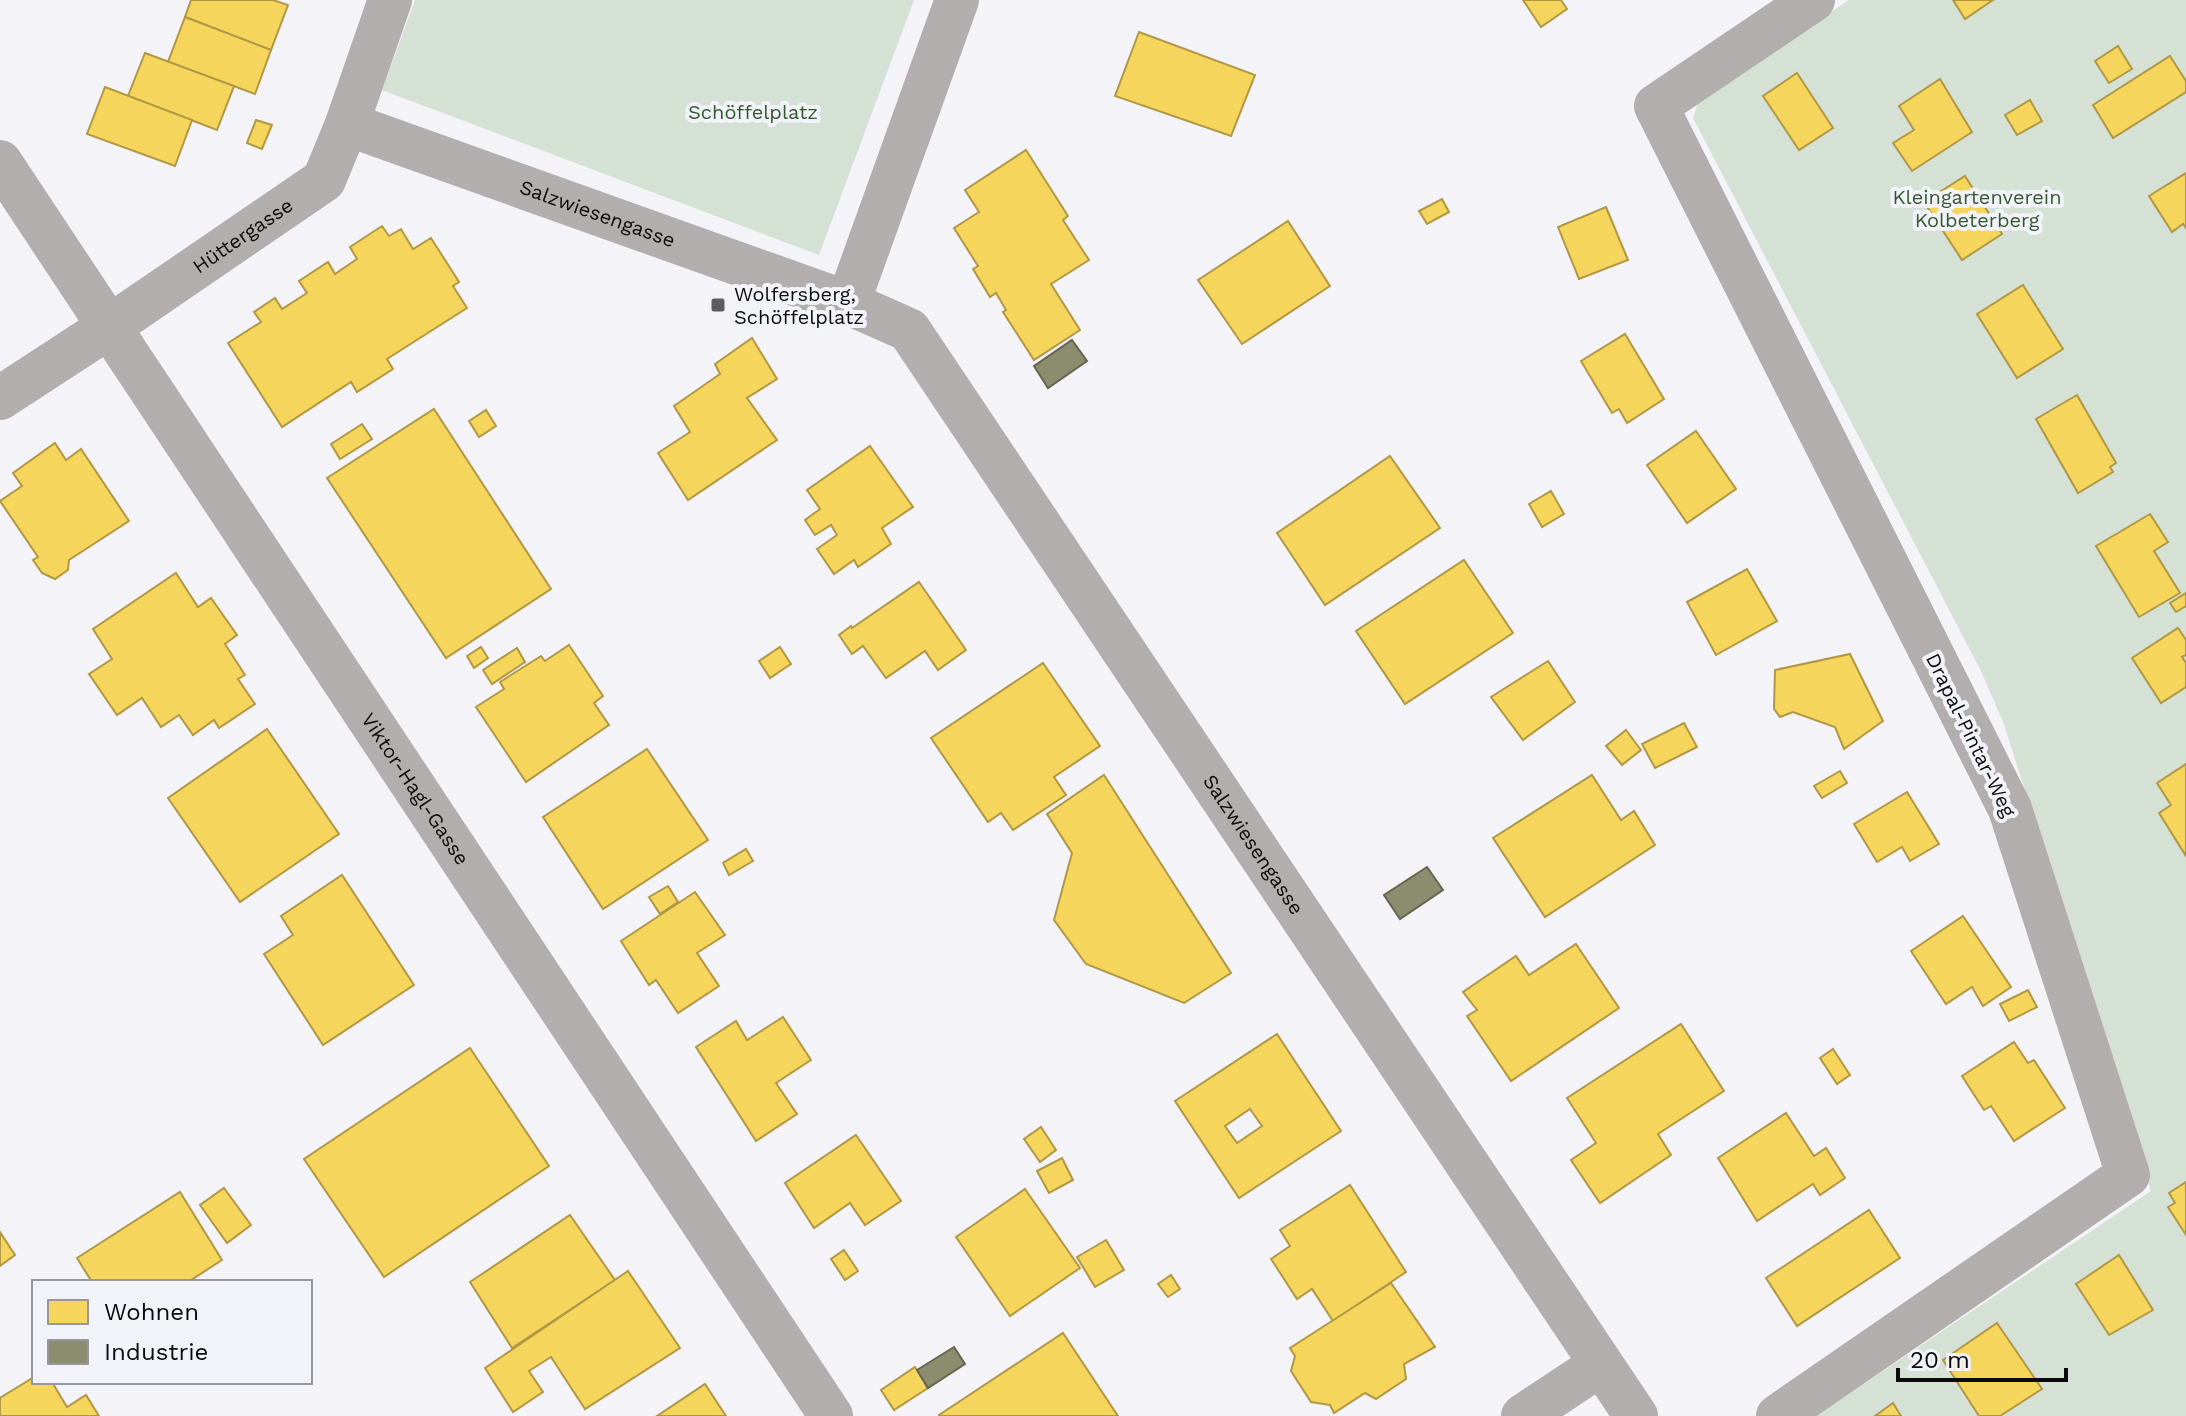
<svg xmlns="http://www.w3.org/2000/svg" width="2186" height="1416" font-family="'Work Sans',sans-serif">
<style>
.green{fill:#d4e1d4}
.homes{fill:#f6d55c;stroke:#b09844;stroke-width:2;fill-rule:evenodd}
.industry{fill:#8c8c6e;stroke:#656551;stroke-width:2}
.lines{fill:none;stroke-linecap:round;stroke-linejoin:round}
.minor{stroke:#b2aead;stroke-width:44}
.poi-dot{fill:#5c5c5f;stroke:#f2f2f9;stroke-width:3}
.labels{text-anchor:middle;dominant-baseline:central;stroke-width:8;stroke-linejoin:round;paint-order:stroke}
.park-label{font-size:20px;fill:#35582e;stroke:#f2f2f9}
.street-label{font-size:20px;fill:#0b0b0d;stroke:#f2f2f9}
.poi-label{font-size:20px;fill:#0b0b0d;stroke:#f2f2f9;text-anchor:start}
</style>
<rect width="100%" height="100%" fill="#f3f3f8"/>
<g class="green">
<path d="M 415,0 L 914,0 L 819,255 L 382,90 Z"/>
<path d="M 1849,0 L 2186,0 L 2186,1416 L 1816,1416 L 2151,1191 L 2004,724 L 1981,671 L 1693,118 L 1699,100 Z"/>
</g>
<g class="homes">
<path d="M 191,0 L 273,0 L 288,5 L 271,50 L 185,17 Z"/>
<path d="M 1523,0 L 1561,0 L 1567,9 L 1541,27 Z"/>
<path d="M 1953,0 L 1993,0 L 1965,19 Z"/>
<path d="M 185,17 L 271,50 L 255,94 L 168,62 Z"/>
<path d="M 1139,32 L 1255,75 L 1231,136 L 1115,96 Z"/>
<path d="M 2118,46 L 2132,69 L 2109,83 L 2095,61 Z"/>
<path d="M 145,53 L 234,86 L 217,130 L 128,96 Z"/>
<path d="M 2170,56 L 2186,81 L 2186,92 L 2113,138 L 2093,105 Z"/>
<path d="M 1797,73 L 1833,128 L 1799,150 L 1763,96 Z"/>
<path d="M 1940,79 L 1972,132 L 1912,171 L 1893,143 L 1914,130 L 1899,106 Z"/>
<path d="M 105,87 L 192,120 L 175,166 L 87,134 Z"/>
<path d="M 2030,100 L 2042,121 L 2017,135 L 2005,115 Z"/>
<path d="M 256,120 L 272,125 L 262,149 L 247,143 Z"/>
<path d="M 1026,150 L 1068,216 L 1063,220 L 1089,260 L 1051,284 L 1080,330 L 1034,360 L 1003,312 L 1006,310 L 996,293 L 990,297 L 973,269 L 978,266 L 954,228 L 979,212 L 965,190 Z"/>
<path d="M 2186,173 L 2186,228 L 2183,224 L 2172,232 L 2149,196 Z"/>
<path d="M 1965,176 L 2002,234 L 1962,260 L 1924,202 Z"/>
<path d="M 1442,199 L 1449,212 L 1427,224 L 1419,211 Z"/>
<path d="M 1606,207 L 1628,260 L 1579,279 L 1558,227 Z"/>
<path d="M 1288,221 L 1330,286 L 1242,344 L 1198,280 Z"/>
<path d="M 382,226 L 389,236 L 401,229 L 413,249 L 431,238 L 459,282 L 453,286 L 467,308 L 387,359 L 393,369 L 357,392 L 351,382 L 282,427 L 228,343 L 261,322 L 254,312 L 275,298 L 282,309 L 307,293 L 299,281 L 328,262 L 335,274 L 357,259 L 350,247 Z"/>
<path d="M 2023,285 L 2063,349 L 2017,378 L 1977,314 Z"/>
<path d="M 1625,334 L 1664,399 L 1627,423 L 1619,409 L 1612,413 L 1581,361 Z"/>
<path d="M 752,338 L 777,379 L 747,398 L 777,440 L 688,500 L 658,453 L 690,432 L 674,406 L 720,374 L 715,364 Z"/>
<path d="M 2077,395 L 2116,463 L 2110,467 L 2113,472 L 2078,493 L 2036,419 Z"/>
<path d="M 434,409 L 551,589 L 446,658 L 327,478 Z"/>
<path d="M 486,410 L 496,426 L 479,437 L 469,421 Z"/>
<path d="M 362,424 L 372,439 L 340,459 L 331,444 Z"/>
<path d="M 1696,431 L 1736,489 L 1687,523 L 1647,465 Z"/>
<path d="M 55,443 L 66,460 L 81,449 L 129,521 L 69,560 L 68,570 L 55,579 L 42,573 L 33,560 L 38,557 L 0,501 L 22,486 L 13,473 Z"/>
<path d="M 870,446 L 913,507 L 882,528 L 891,544 L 858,567 L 854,560 L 834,574 L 817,549 L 837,535 L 831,525 L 815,535 L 805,520 L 820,509 L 807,490 Z"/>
<path d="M 1390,456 L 1440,528 L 1325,605 L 1277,533 Z"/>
<path d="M 1551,491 L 1564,514 L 1542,527 L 1529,504 Z"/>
<path d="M 2150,514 L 2168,542 L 2154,551 L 2180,593 L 2139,617 L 2096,546 Z"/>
<path d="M 1464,560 L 1513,633 L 1405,704 L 1356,631 Z"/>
<path d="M 1747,569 L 1777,621 L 1716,655 L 1687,602 Z"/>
<path d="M 176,573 L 198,607 L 211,598 L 237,635 L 225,644 L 245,675 L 238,679 L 255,704 L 219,728 L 214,720 L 193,735 L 179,715 L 161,727 L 142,698 L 117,715 L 89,674 L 112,659 L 93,629 Z"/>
<path d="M 919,582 L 966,650 L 938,670 L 925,651 L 886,678 L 863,646 L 852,654 L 839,635 L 851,626 L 852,628 Z"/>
<path d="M 2186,593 L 2186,606 L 2176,612 L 2170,603 Z"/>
<path d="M 2178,628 L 2186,640 L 2186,655 L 2182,657 L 2186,663 L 2186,687 L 2161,703 L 2132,658 Z"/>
<path d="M 569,645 L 603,696 L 594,703 L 609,725 L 526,782 L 476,707 L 504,689 L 500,682 L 541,656 L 545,661 Z"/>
<path d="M 481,647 L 488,658 L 474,668 L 467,656 Z"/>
<path d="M 780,647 L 791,664 L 770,678 L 759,661 Z"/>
<path d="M 517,648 L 525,662 L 492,684 L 483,670 Z"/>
<path d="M 1850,654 L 1883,721 L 1844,749 L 1835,727 L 1793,712 L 1780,717 L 1774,709 L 1775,670 Z"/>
<path d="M 1548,661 L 1575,702 L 1523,740 L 1491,697 Z"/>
<path d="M 1043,663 L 1100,746 L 1054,777 L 1066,795 L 1013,830 L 1001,813 L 988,822 L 931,738 Z"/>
<path d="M 1684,723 L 1697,747 L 1655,768 L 1642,744 Z"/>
<path d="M 267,729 L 339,834 L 240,902 L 168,798 Z"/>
<path d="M 1626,730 L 1641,750 L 1622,765 L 1606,746 Z"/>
<path d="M 647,749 L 708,840 L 603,909 L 543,817 Z"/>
<path d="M 2186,764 L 2186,856 L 2159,813 L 2171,805 L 2157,783 Z"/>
<path d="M 1840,771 L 1847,783 L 1822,798 L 1814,786 Z"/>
<path d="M 1104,775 L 1231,973 L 1184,1003 L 1086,964 L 1054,920 L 1072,853 L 1047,814 Z"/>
<path d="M 1592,775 L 1621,820 L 1634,811 L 1655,845 L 1545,917 L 1493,838 Z"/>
<path d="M 1907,792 L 1939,844 L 1910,861 L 1902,847 L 1877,862 L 1854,824 Z"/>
<path d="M 746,849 L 753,861 L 729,875 L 723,863 Z"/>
<path d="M 342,875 L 414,985 L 323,1045 L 264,954 L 293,935 L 281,916 Z"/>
<path d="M 668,886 L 678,902 L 660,914 L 649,897 Z"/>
<path d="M 695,892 L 725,935 L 697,953 L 719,986 L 678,1013 L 656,980 L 649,985 L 621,941 Z"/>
<path d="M 1963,916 L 2011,987 L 1983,1006 L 1972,987 L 1946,1004 L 1911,951 Z"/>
<path d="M 1576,944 L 1619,1008 L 1511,1081 L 1467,1016 L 1477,1010 L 1463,992 L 1516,956 L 1529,975 Z"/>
<path d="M 2028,990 L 2037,1007 L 2009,1021 L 2000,1004 Z"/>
<path d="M 783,1017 L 811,1060 L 776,1083 L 797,1114 L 756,1141 L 696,1047 L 736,1021 L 747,1040 Z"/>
<path d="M 1681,1024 L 1724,1091 L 1658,1134 L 1671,1155 L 1600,1203 L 1571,1160 L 1596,1143 L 1567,1098 Z"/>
<path d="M 1277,1034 L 1341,1131 L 1239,1198 L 1175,1101 ZM 1250,1109 L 1262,1126 L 1237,1143 L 1225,1126 Z"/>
<path d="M 2014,1042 L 2028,1063 L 2034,1060 L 2065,1108 L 2014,1141 L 1991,1106 L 1984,1110 L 1962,1076 Z"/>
<path d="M 470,1048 L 549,1166 L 384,1277 L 304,1159 Z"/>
<path d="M 1833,1049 L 1850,1075 L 1837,1084 L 1820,1058 Z"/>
<path d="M 1786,1113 L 1814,1156 L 1826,1148 L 1845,1178 L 1820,1195 L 1813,1184 L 1757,1221 L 1718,1158 Z"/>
<path d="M 1041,1127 L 1056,1150 L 1040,1162 L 1024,1139 Z"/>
<path d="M 856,1135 L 901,1201 L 865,1225 L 850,1203 L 814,1228 L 785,1183 Z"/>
<path d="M 1062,1158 L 1073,1180 L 1049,1193 L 1037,1171 Z"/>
<path d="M 2186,1182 L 2186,1235 L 2168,1207 L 2175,1203 L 2169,1193 Z"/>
<path d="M 1350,1185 L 1406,1272 L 1333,1321 L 1312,1289 L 1297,1299 L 1271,1259 L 1290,1246 L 1280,1230 Z"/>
<path d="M 224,1188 L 251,1225 L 227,1243 L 200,1205 Z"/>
<path d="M 1025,1189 L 1080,1268 L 1010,1316 L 956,1237 Z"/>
<path d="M 180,1192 L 222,1260 L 188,1282 L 92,1282 L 77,1258 Z"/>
<path d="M 1869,1210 L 1900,1258 L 1797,1326 L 1766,1278 Z"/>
<path d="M 570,1215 L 615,1280 L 512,1348 L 470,1282 Z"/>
<path d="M 0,1232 L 15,1255 L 0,1266 Z"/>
<path d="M 1106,1240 L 1124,1270 L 1095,1287 L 1077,1257 Z"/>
<path d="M 844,1250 L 858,1271 L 845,1280 L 831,1259 Z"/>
<path d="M 2119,1255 L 2153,1310 L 2109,1335 L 2076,1284 Z"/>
<path d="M 628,1271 L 680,1348 L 585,1409 L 551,1357 L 529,1371 L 543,1392 L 513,1412 L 485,1368 Z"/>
<path d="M 1171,1275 L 1180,1289 L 1168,1297 L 1158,1284 Z"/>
<path d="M 1391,1283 L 1435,1347 L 1404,1364 L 1406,1379 L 1376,1399 L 1365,1393 L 1334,1413 L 1330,1405 L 1311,1402 L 1291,1371 L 1295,1356 L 1290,1348 Z"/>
<path d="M 1997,1323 L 2042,1389 L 2000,1416 L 1979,1416 L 1943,1360 Z"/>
<path d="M 1063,1333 L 1118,1416 L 939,1416 L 939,1415 Z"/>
<path d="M 915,1367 L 928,1388 L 894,1410 L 881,1390 Z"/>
<path d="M 34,1377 L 34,1382 L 52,1382 L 67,1407 L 86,1395 L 99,1416 L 0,1416 L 0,1398 Z"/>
<path d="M 705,1384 L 726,1416 L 657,1416 Z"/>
<path d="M 1893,1403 L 1901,1416 L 1875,1416 Z"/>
</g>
<g class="industry">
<path d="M 1072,340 L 1087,361 L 1048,388 L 1034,366 Z"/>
<path d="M 1427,867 L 1443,890 L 1400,919 L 1384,895 Z"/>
<path d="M 954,1347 L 965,1364 L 928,1388 L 917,1370 Z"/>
</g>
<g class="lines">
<g class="minor">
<path id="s1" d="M 347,124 L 848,303 L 909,330 L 1636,1416"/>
<path id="s2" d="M 0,162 L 831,1416"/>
<path d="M 848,303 L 957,0"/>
<path id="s3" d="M 0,398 L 109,327 L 324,180 L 347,124 L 390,0"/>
<path d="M 1523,1416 L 1600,1365"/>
<path d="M 1778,1416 L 2128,1175 L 2010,809 L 1656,106 L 1813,0"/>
</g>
</g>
<rect class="poi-dot" x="710" y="297" width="16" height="16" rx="4"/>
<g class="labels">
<g class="park-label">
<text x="753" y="112">Schöffelplatz</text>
<text x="1977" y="197">Kleingartenverein<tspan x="1977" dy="23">Kolbeterberg</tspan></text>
</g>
<g class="street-label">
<text stroke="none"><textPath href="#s1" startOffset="266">Salzwiesengasse</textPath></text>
<text stroke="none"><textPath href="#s3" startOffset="292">Hüttergasse</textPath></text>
<text transform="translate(1971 735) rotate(64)">Drapal-Pintar-Weg</text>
<text stroke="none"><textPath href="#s2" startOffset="752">Viktor-Hagl-Gasse</textPath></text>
<text stroke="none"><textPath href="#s1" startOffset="1218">Salzwiesengasse</textPath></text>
</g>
<g class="poi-label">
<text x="734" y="294">Wolfersberg,<tspan x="734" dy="23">Schöffelplatz</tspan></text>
</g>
</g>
<rect x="32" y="1280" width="280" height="104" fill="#f2f2f9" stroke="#96969b" stroke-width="2"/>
<rect x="48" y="1300" width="40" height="24" fill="#f6d55c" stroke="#96969b" stroke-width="2"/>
<text x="104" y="1320" font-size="24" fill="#0b0b0d">Wohnen</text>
<rect x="48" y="1340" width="40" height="24" fill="#8c8c6e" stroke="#96969b" stroke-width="2"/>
<text x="104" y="1360" font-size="24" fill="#0b0b0d">Industrie</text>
<path d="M1898 1368v12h168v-12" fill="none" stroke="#0b0b0d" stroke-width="4"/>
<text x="1910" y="1368" font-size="24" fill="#0b0b0d" stroke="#f2f2f9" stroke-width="6" paint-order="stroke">20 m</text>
</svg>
